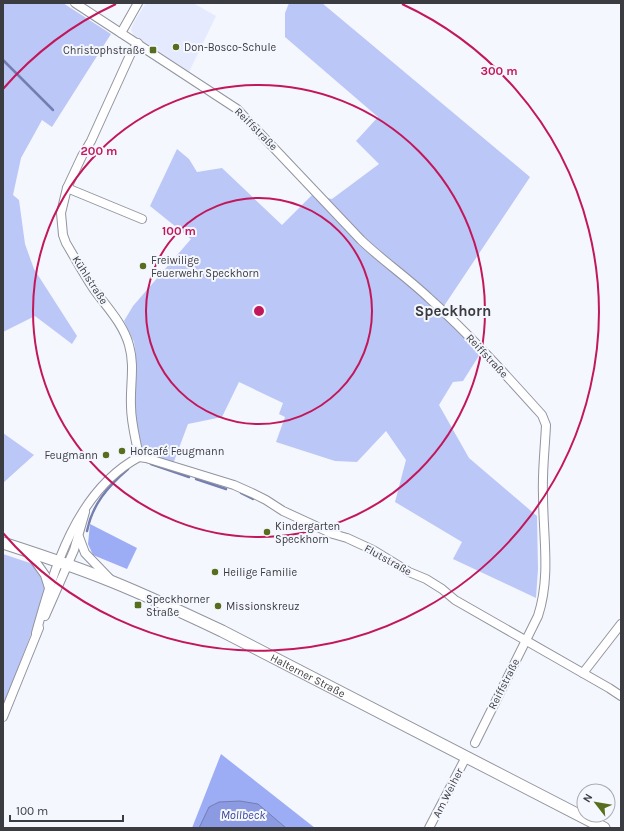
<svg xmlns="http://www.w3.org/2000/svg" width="624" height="831" font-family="Karla,sans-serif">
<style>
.built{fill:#e5eafe}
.green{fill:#bbc7f6}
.forest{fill:#9dadf5}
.water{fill:#8b9ae1;stroke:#737eb1}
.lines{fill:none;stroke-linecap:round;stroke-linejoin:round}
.stream{stroke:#737eb1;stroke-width:2.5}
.minor-casing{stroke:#92949f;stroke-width:10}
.secondary-casing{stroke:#92949f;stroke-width:13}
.minor{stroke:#fff;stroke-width:8}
.secondary{stroke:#fff;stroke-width:11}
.ring{fill:none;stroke:#c2185b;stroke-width:2}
.poi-dot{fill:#586e1f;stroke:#f5f7fe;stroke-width:1.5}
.labels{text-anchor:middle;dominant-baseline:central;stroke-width:4;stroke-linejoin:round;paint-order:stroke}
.poi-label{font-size:11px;fill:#3b3c41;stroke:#f5f7fe;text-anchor:start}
.street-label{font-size:11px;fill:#3b3c41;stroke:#f5f7fe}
.water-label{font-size:12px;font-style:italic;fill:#3b4598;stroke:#f5f7fe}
.district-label{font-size:15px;font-weight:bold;fill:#3b3c41;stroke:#f5f7fe}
.centre{fill:#c2185b;stroke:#f5f7fe;stroke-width:2}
.ring-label{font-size:12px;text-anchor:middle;font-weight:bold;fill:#c2185b;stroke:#f5f7fe;stroke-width:4;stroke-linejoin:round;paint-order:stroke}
</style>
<rect width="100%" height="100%" fill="#f5f7fe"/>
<path class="built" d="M 146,3 L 193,3 L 216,16 L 189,72 L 134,36 L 131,30 L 134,22 Z"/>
<g class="green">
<path d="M 3,3 L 63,3 L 111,34 L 52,127 L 42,120 L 21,158 L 13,195 L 19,200 L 25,244 L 34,269 L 77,336 L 72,344 L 35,316 L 3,332 Z"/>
<path d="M 289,3 L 322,3 L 530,177 L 440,312 L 480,354 L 463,381 L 453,382 L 439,405 L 469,458 L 537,516 L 538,569 L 536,598 L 453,559 L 462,542 L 395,502 L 406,460 L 386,431 L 357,462 L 335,461 L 276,442 L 285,417 L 279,414 L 283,403 L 239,382 L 222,417 L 188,424 L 173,464 L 144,454 L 141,450 L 133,403 L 136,379 L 136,356 L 134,342 L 124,321 L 133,306 L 191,239 L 150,206 L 177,149 L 189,159 L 197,172 L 222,168 L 282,225 L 312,195 L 332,199 L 379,164 L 356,141 L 378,117 L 285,37 L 285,13 Z"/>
<path d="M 3,433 L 34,455 L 3,483 Z"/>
<path d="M 3,554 L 30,563 L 34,566 L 43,578 L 45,591 L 36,621 L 3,707 Z"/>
</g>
<g class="forest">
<path d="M 90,524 L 137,548 L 127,569 L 93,555 L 88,544 Z"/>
<path d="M 221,754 L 315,828 L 192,828 Z"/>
</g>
<path class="water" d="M 240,801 L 258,804 L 286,828 L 199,828 L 209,807 L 219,802 Z"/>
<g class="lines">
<g class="stream">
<path d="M 3,60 L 53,110"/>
<path d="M 151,464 L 189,477"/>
<path d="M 196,479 L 226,489"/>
<path d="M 241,493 L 253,499"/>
<path d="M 87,531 C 92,505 108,486 128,469"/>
</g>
<defs>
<g id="minor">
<path d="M 75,3 L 237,109 L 361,240 C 383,261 408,278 430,299 C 470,335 506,375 542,415 L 546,425 C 545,448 542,472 543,495 C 543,537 551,576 538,616 L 475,743"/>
<path d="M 121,33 L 138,3"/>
<path d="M 67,188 L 142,219"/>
<path d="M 139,457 L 146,458 L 234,485 L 252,493 L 266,500 L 283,511 L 333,534 L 347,538 L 373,550 L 409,572 L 426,579 L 442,589 L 455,600 L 609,688 L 621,696"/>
<path d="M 79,537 L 85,553 L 110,579"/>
<path d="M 28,551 L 45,575 L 49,588"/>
<path d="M 45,616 L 74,550 L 85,512"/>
<path d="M 36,633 C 54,569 76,491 139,457 C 136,440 131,423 131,406 C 130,384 135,366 129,345 C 123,323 105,305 93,288 C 83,273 75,258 66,243 L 63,235 L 61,213 L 67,188 L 82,156 L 91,141 L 131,53 L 138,43"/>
<path d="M 583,673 L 621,624"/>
<path d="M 3,717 L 39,628"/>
<path d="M 429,828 L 466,757"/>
</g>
<g id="secondary">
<path id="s1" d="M 3,543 C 40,555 77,567 113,582 C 150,597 186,614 222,631 L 604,828"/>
</g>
</defs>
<use href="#minor" class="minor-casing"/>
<use href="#secondary" class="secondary-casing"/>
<use href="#minor" class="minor"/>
<use href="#secondary" class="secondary"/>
</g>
<g class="ring">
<circle cx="259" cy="311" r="113"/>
<circle cx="259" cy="311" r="226"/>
<path d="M3 89A339 339 0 0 1 116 4M402 4A339 339 0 1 1 3 533"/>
</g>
<g class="poi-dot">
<circle cx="176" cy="47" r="4"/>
<rect x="149" y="46" width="8" height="8" rx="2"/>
<circle cx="143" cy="266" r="4"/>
<circle cx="122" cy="451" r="4"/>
<circle cx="106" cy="455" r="4"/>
<circle cx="267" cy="532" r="4"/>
<circle cx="215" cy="572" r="4"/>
<rect x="134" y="601" width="8" height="8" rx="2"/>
<circle cx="218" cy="606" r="4"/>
</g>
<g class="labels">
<g class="poi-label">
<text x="184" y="47">Don-Bosco-Schule</text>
<text x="145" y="50" text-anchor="end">Christophstraße</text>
<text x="151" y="260">Freiwilige<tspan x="151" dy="13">Feuerwehr Speckhorn</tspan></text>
<text x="130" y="451">Hofcafé Feugmann</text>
<text x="98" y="455" text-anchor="end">Feugmann</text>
<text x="275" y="526">Kindergarten<tspan x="275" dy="13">Speckhorn</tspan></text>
<text x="223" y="572">Heilige Familie</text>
<text x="146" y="599">Speckhorner<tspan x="146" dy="13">Straße</tspan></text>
<text x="226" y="606">Missionskreuz</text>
</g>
<g class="street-label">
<text transform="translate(256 129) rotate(45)">Reiffstraße</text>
<text transform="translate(90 280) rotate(57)">Kühlstraße</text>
<text transform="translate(487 356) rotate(47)">Reiffstraße</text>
<text transform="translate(388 560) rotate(29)">Flutstraße</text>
<text stroke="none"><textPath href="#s1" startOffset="333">Halterner Straße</textPath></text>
<text transform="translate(504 684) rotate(-63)">Reiffstraße</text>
<text transform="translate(448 793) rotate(-63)">Am Weiher</text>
</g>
<g class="water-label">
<text x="243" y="815">Mollbeck</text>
</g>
<g class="district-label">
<text x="453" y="311">Speckhorn</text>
</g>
</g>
<circle cx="259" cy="311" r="6" class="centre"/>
<g class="ring-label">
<text x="499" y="75">300 m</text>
<text x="99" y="155">200 m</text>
<text x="179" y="235">100 m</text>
</g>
<rect width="624" height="831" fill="none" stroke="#3b3c41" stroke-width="8"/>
<g transform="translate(596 803) rotate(301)"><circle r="19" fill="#f5f7fe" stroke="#abacb2"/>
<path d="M0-3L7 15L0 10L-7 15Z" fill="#586e1f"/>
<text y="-6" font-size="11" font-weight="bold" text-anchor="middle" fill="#3b3c41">N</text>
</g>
<path d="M10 815v6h113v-6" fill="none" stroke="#3b3c41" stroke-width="2"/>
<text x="16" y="815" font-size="12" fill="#3b3c41" stroke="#f5f7fe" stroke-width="3" paint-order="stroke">100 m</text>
</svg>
